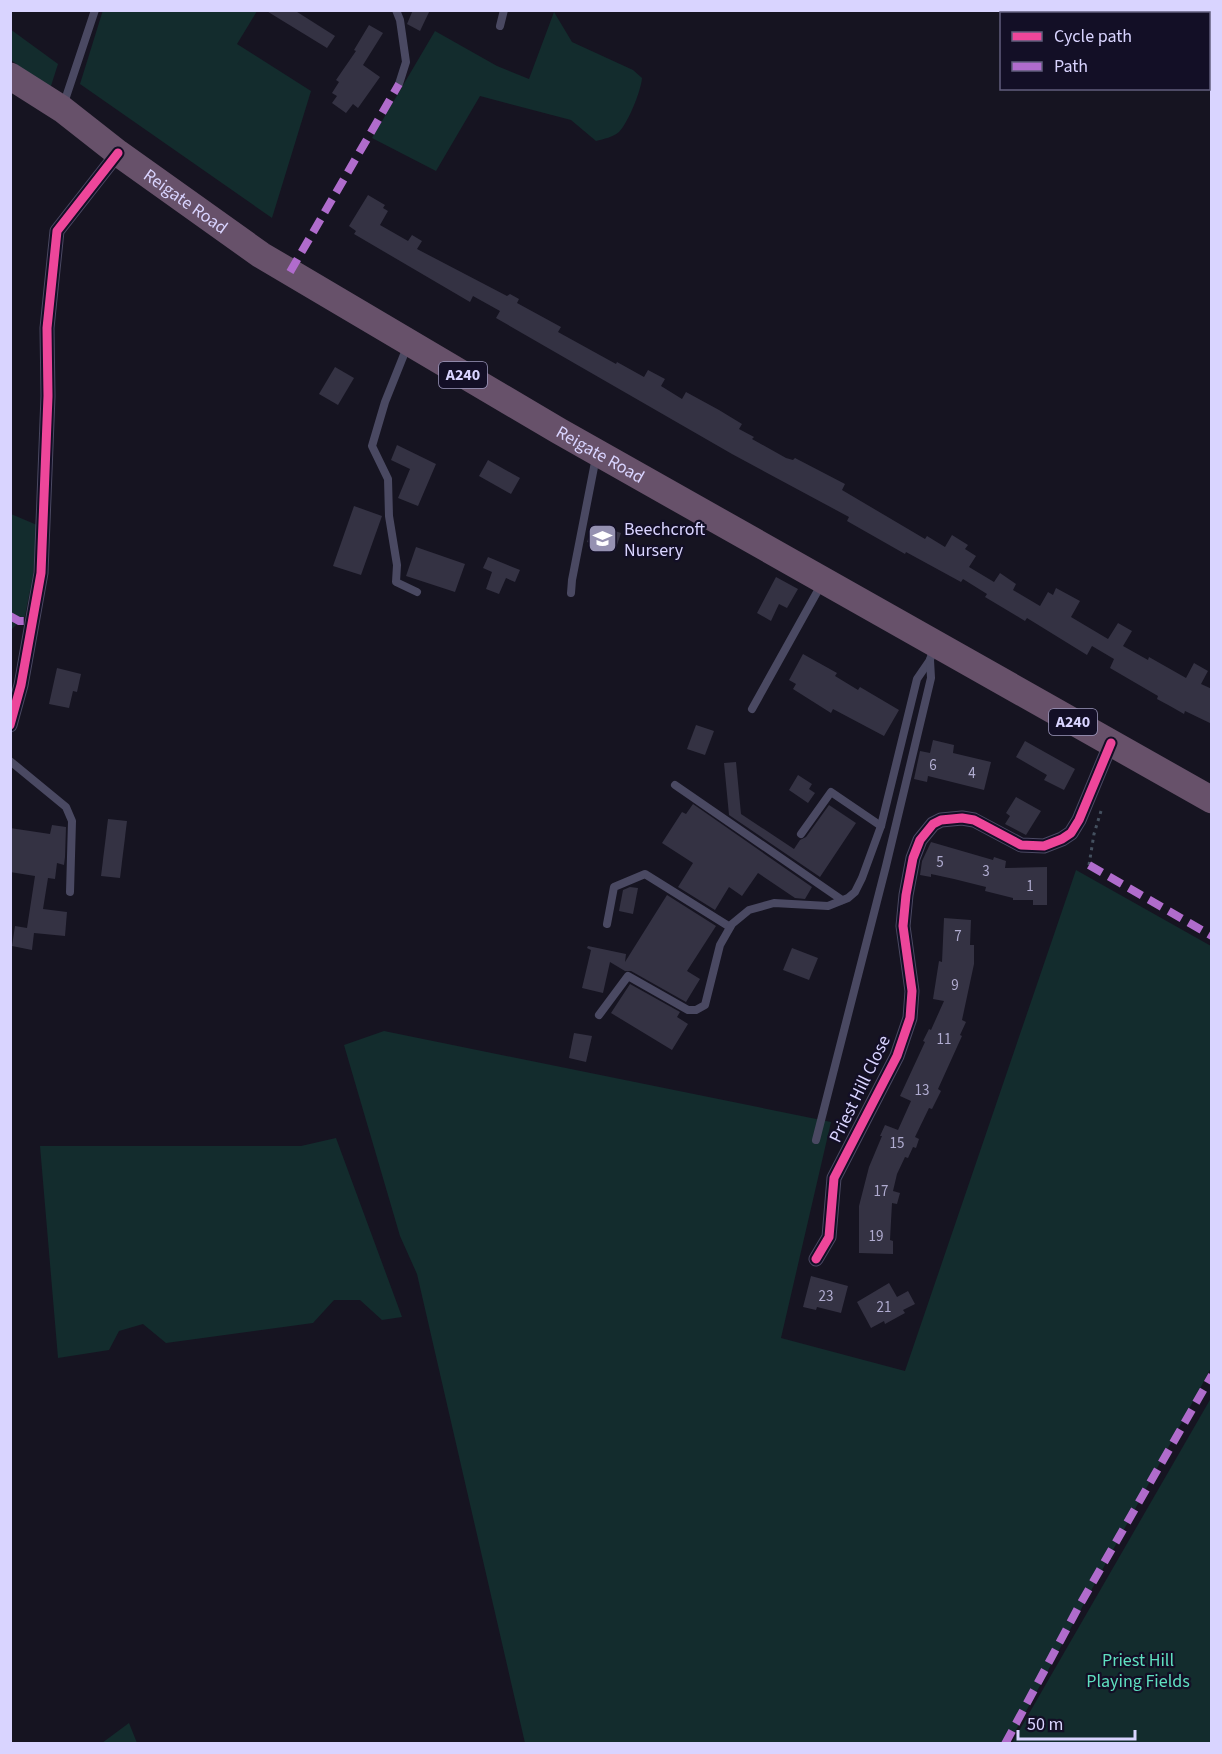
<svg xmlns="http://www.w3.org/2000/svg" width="1222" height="1754" font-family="'Source Sans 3',sans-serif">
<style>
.green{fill:#132c2d}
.building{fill:#343243}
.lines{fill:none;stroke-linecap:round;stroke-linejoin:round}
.path{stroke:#44505f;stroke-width:3;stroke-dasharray:3 4.5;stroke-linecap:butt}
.lane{stroke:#4a4962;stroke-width:8}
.street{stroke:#4a4962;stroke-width:15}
.highway{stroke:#67516a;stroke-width:27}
.quiet{stroke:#b06ccc;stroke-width:8;stroke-dasharray:15 8;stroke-linecap:butt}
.cycleway-casing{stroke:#130f26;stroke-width:13}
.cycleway{stroke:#ed469a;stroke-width:9}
.labels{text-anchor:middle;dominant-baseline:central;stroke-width:4.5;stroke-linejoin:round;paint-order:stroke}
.number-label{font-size:15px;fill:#b0acd0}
.shield{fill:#130f26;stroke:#9e99be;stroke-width:1.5}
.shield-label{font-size:16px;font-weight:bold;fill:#d9d4ff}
.street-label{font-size:18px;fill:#d9d4ff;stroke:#130f26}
.poi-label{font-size:18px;fill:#d9d4ff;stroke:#130f26;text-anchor:start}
.park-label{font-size:18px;fill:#5fe0c0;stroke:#130f26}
</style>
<rect width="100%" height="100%" fill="#161421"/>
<g class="green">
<path d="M 103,10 L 257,11 L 237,44 L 311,91 L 272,218 L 80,84 Z"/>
<path d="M 554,12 L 572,42 L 633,70 L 642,78 C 641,91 628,123 619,132 C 613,137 604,139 596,141 L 571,120 L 480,96 L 436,171 L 372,138 L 435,31 L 497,66 L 529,79 Z"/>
<path d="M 10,29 L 58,64 L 50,89 L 11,60 Z"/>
<path d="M 11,514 L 37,525 L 33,575 L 25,616 L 11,630 Z"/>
<path d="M 1076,870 L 1211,946 L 1211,1368 L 1009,1743 L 525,1743 L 417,1274 L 400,1236 L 344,1045 L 384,1031 L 831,1122 L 781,1338 L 905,1371 Z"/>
<path d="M 336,1138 L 402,1317 L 382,1320 L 360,1300 L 334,1300 L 313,1323 L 166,1343 L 143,1324 L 119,1331 L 109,1350 L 58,1358 L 40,1146 L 301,1146 Z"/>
<path d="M 1211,1398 L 1211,1743 L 1012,1743 Z"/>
<path d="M 129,1723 L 137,1743 L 102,1743 Z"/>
</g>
<g class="building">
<path d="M 265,10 L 294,10 L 335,36 L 327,48 Z"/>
<path d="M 413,10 L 430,10 L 420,31 L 407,24 Z"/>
<path d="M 369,25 L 383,33 L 363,65 L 380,77 L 358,108 L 353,104 L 346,113 L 332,103 L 337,96 L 332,93 L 339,82 L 336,80 L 356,51 L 354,50 Z"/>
<path d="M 368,195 L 385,205 L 383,208 L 388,211 L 380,225 L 408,241 L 412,235 L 422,241 L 417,249 L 507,296 L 510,294 L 519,299 L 517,303 L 561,327 L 558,332 L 616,364 L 617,362 L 644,377 L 648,370 L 665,379 L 661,386 L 682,399 L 686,392 L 719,410 L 742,424 L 739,429 L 754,437 L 752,439 L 786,458 L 793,460 L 795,458 L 845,484 L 842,490 L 925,539 L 927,536 L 945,547 L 952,535 L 968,545 L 965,549 L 976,556 L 969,567 L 994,582 L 1000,573 L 1016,584 L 1013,590 L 1040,606 L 1048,592 L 1053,595 L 1056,588 L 1080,601 L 1071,617 L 1108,639 L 1118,623 L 1132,631 L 1123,646 L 1148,660 L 1149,657 L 1186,678 L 1194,663 L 1208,671 L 1201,684 L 1212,689 L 1212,724 L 1185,711 L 1184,714 L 1170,706 L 1157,699 L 1158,696 L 1110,668 L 1114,659 L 1092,646 L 1087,655 L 1027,618 L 1025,621 L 985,597 L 987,594 L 963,579 L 961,582 L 906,552 L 905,554 L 847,521 L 849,517 L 732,454 L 496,318 L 500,311 L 473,296 L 470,302 L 354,234 L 356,231 L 349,226 Z"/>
<path d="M 335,367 L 354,378 L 338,405 L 319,394 Z"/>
<path d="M 397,445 L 436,464 L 418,506 L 398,498 L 410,469 L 391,460 Z"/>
<path d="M 488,460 L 520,478 L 511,494 L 479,476 Z"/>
<path d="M 354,506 L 382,516 L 361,575 L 333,566 Z"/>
<path d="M 594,524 L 621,533 L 615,551 L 587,542 Z"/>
<path d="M 416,547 L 465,564 L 455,592 L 406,576 Z"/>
<path d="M 488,557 L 520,570 L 515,582 L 506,578 L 499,594 L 486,589 L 492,572 L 483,568 Z"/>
<path d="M 776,577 L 798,589 L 787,608 L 779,604 L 771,621 L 757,613 Z"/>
<path d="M 803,654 L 837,673 L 835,676 L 858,690 L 860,687 L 899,710 L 884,736 L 833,709 L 831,713 L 793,689 L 796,684 L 789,680 Z"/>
<path d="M 57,668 L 81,674 L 77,692 L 73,691 L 69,708 L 49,704 Z"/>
<path d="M 696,725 L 714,731 L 705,755 L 687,749 Z"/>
<path d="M 933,740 L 954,745 L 953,753 L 991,762 L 984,790 L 928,776 L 927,782 L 914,779 L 920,751 L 930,753 Z"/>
<path d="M 1025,741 L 1075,769 L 1064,790 L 1044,780 L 1047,775 L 1016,757 Z"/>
<path d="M 736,762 L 741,814 L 794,849 L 800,840 L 806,837 L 829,805 L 856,823 L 820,877 L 729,815 L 724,763 Z"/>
<path d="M 798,775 L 812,784 L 809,789 L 815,793 L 808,803 L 789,790 Z"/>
<path d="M 1016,797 L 1041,811 L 1026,835 L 1005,824 L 1010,816 L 1006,813 Z"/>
<path d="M 693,804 L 812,887 L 805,899 L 795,898 L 758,873 L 742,896 L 729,887 L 715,910 L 678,887 L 693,863 L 662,843 L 682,812 L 686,814 Z"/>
<path d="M 108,819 L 127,821 L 120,878 L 101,876 Z"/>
<path d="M 52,825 L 66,827 L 65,857 L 64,865 L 57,863 L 55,879 L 48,878 L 43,909 L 67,912 L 65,936 L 34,933 L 32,950 L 12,946 L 15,926 L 27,928 L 35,876 L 10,872 L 10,828 L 50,834 Z"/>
<path d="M 931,842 L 993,860 L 994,857 L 1006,861 L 1005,868 L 1047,867 L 1047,905 L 1033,905 L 1033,900 L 1013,900 L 1013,898 L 985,891 L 986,887 L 954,879 L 931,874 L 931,877 L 920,875 L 922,861 Z"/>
<path d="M 630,887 L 638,888 L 633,914 L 619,911 L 623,890 Z"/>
<path d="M 667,895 L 716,926 L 687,971 L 700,979 L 686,1002 L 631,971 L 625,971 L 610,962 L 603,993 L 582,988 L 591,950 L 587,948 L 588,946 L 626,954 L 625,962 Z"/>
<path d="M 944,918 L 971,920 L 970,945 L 974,945 L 974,964 L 962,1020 L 966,1022 L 960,1035 L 962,1036 L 938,1089 L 941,1091 L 932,1109 L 929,1108 L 915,1137 L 919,1139 L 916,1148 L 913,1147 L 908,1158 L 905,1157 L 897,1174 L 893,1191 L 900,1193 L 897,1204 L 892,1203 L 890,1240 L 893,1241 L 893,1254 L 859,1253 L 859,1206 L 869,1167 L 882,1136 L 880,1136 L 885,1125 L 898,1130 L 911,1101 L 900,1096 L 925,1042 L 923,1041 L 929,1029 L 931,1030 L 944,1001 L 933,999 L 939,961 L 942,962 Z"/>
<path d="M 792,948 L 818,958 L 809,980 L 783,970 Z"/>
<path d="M 630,984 L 680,1012 L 677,1017 L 688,1024 L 672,1050 L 611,1013 Z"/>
<path d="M 574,1033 L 592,1036 L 586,1062 L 569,1058 Z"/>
<path d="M 811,1276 L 848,1286 L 841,1313 L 817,1307 L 816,1310 L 803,1307 Z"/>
<path d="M 889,1283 L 897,1297 L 908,1291 L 915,1304 L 903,1310 L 905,1313 L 885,1324 L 884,1321 L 871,1328 L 857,1302 Z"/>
</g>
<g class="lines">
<path class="path" d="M 1089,865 L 1094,834 L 1101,811"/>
<g class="lane">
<path d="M 396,10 L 400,20 L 406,62 L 399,84"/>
<path d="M 500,26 L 504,10"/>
<path d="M 63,106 L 95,10"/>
<path d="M 407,347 L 385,402 L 372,446 L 388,479 L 389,516 L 397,565 L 396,582 L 417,592"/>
<path d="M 571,593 L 572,580 L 596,457"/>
<path d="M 752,709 L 821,585"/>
<path d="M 10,761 L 66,807 L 72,821 L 70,892"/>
<path d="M 675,785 L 842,900"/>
<path d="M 801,834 L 831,792 L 881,826"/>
<path d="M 607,924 L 614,887 L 645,874 L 730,927"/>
<path d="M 599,1015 L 628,976 L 688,1010 L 696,1010 L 705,1005 L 720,945 L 732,924 L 749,910 L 774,903 L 828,906 L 848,898 L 855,892 L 862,878 L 881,826 L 917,679 L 930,660 L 933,649"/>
<path d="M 816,1140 L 886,866 L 931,678 L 930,660"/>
</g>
<g class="street">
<path d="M 10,725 L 21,685 L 41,573 L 48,396 L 47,328 L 57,231 L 118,153"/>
<path d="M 816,1259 L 829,1237 L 834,1178 L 897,1056 L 910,1018 L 912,991 L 903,926 L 906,895 L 913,858 L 920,840 L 933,824 L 941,820 L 962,818 L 974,820 L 1021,845 L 1044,846 L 1062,839 L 1071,833 L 1079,820 L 1111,743"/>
</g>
<path class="highway" id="s1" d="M 10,76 L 62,109 L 118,153 L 261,255 L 559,431 L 1212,800"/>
<g class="quiet">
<path d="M 290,272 L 399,84"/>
<path d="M 10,616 L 19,621 L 32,621"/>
<path d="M 1089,865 L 1212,936"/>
<path d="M 1005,1744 L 1078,1608 L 1212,1375"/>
</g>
<defs>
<g id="cycleway">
<path d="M 10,725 L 21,685 L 41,573 L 48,396 L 47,328 L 57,231 L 118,153"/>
<path d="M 816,1259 L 829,1237 L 834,1178 L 897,1056 L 910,1018 L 912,991 L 903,926 L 906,895 L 913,858 L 920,840 L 933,824 L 941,820 L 962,818 L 974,820 L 1021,845 L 1044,846 L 1062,839 L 1071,833 L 1079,820 L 1111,743"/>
</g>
</defs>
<use href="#cycleway" class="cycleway-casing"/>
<use href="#cycleway" class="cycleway"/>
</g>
<defs>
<symbol id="school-square" viewBox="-11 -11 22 22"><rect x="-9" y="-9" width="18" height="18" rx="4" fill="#9591b1" stroke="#130f26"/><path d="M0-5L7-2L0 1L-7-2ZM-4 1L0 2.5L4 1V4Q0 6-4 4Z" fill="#fff"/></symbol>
</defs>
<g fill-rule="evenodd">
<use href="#school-square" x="586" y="522" width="33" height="33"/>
</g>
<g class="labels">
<g class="number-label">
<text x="933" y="765">6</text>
<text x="972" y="773">4</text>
<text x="940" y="862">5</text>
<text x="986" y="871">3</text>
<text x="1030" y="886">1</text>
<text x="958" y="936">7</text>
<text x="955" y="985">9</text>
<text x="944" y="1039">11</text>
<text x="922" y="1090">13</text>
<text x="897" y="1143">15</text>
<text x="881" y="1191">17</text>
<text x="876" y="1236">19</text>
<text x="826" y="1296">23</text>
<text x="884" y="1307">21</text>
</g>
<g class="shield">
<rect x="439" y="362" width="48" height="26" rx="4.5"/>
<rect x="1049" y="709" width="48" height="26" rx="4.5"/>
</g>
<g class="shield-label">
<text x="463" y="375">A240</text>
<text x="1073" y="722">A240</text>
</g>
<g class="street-label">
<text stroke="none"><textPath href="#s1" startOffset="216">Reigate Road</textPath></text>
<text stroke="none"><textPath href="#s1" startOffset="702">Reigate Road</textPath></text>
<text transform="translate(860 1089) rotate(-64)">Priest Hill Close</text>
</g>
<g class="poi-label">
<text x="624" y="529">Beechcroft<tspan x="624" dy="21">Nursery</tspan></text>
</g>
<g class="park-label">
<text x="1138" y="1660">Priest Hill<tspan x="1138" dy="21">Playing Fields</tspan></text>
</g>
</g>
<rect width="1222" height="1754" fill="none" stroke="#d9d4ff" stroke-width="24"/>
<rect x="1000" y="12" width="210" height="78" fill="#130f26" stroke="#625e7d" stroke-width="1.5"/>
<rect x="1012" y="32" width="30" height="9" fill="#ed469a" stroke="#625e7d" stroke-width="1.5"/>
<text x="1054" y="42" font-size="18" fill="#d9d4ff">Cycle path</text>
<rect x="1012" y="62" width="30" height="9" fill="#b06ccc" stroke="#625e7d" stroke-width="1.5"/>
<text x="1054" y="72" font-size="18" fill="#d9d4ff">Path</text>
<path d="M1018 1730v9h117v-9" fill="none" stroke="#d9d4ff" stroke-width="3"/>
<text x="1027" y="1730" font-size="18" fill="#d9d4ff" stroke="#130f26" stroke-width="4.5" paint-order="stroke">50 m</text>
</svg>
